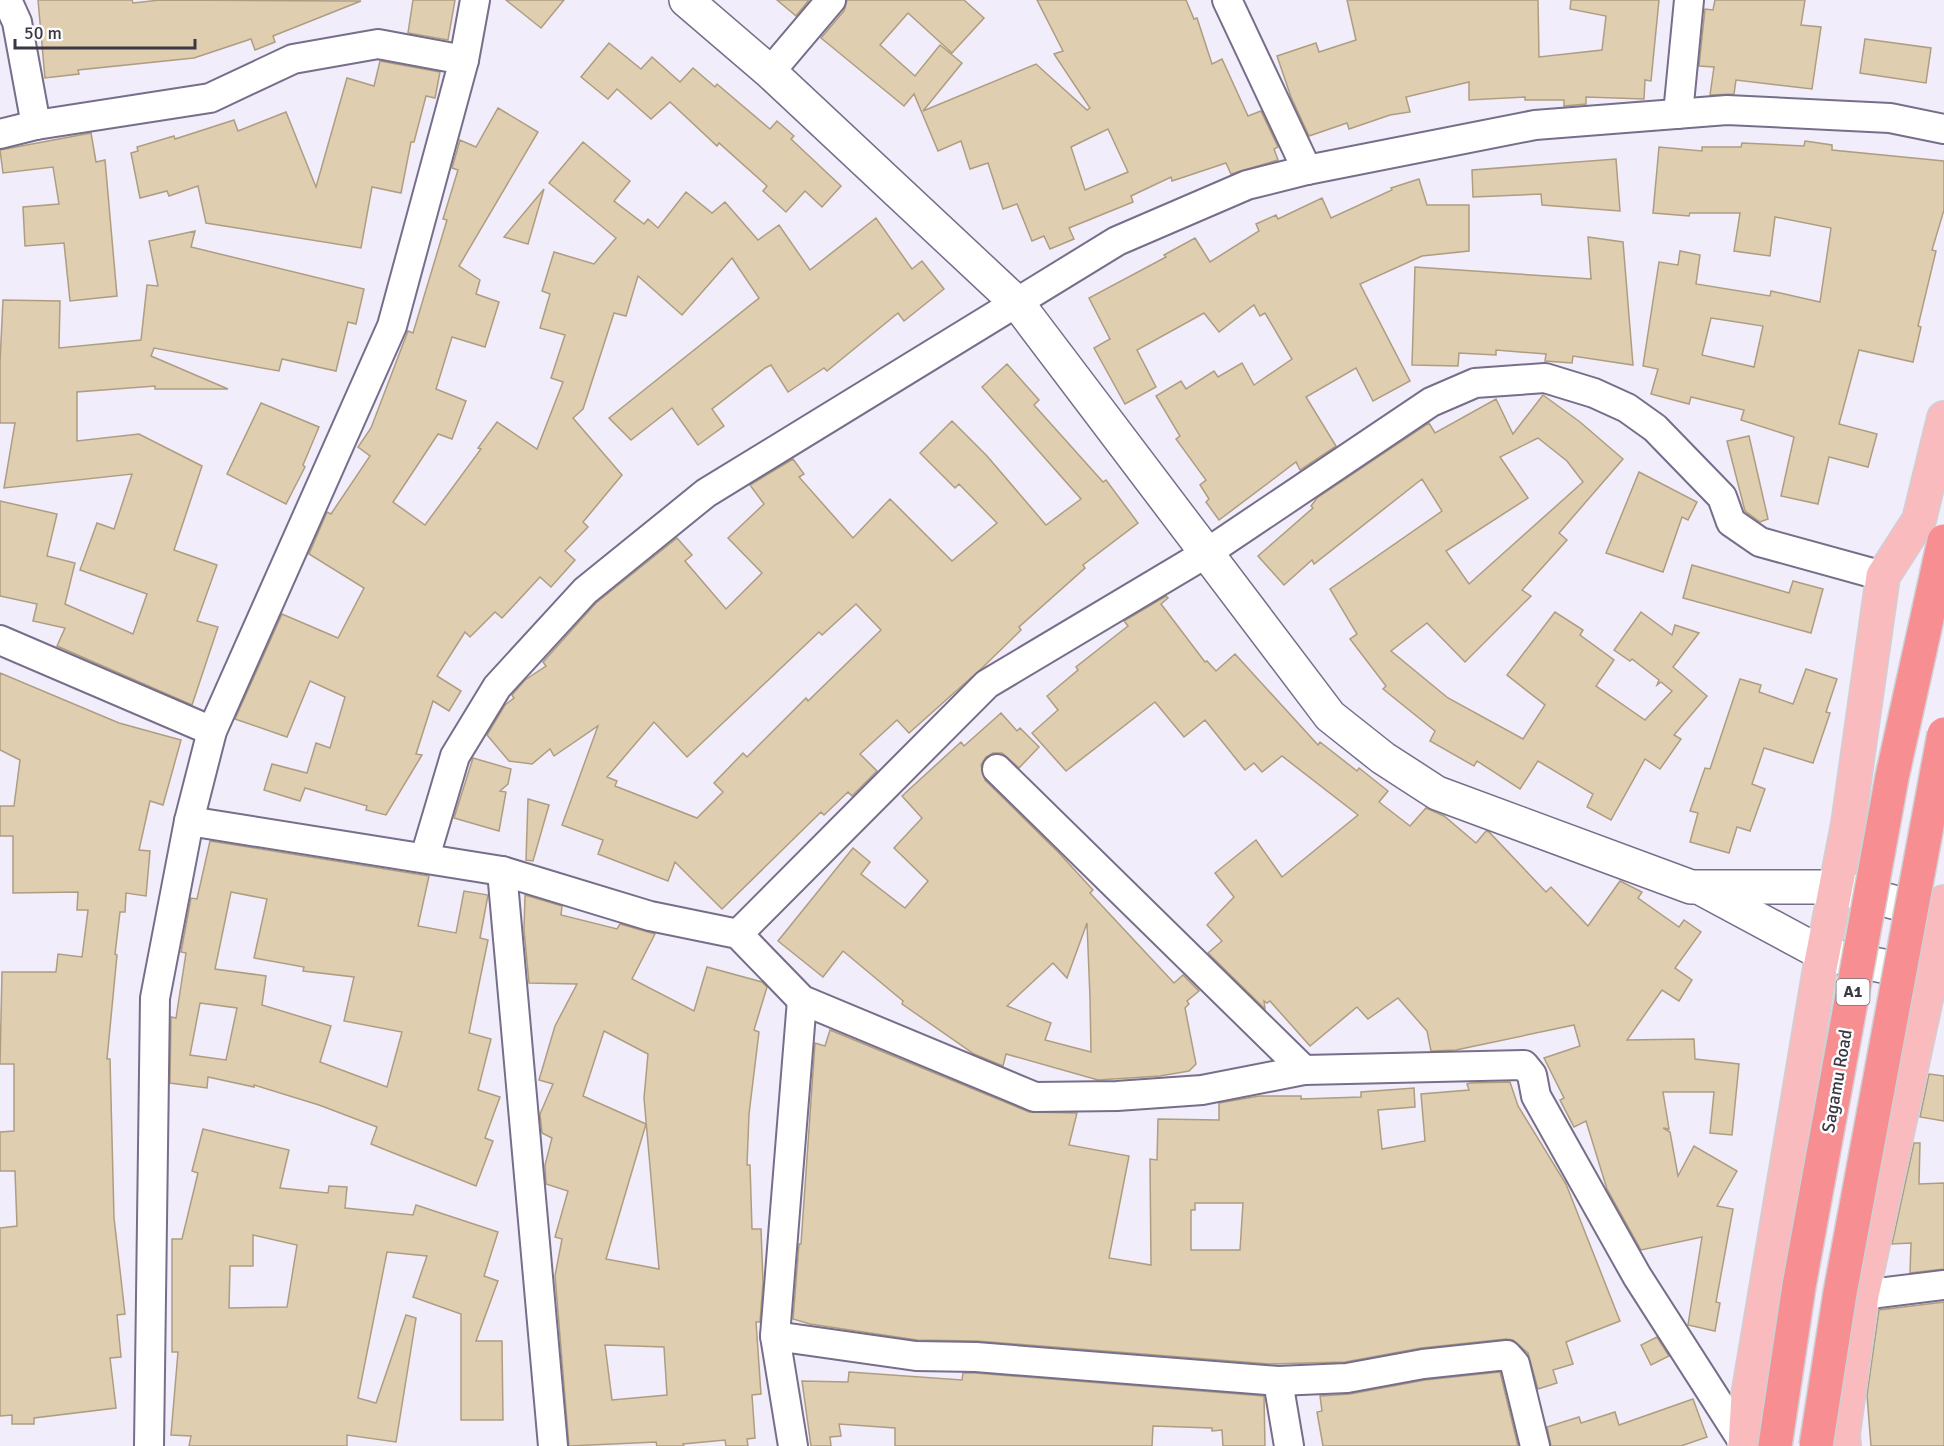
<svg xmlns="http://www.w3.org/2000/svg" width="1944" height="1446" font-family="Signika,sans-serif">
<style>
.building{fill:#e0ceb1;stroke:#ae9d81;stroke-width:1.5;fill-rule:evenodd}
.lines{fill:none;stroke-linecap:round;stroke-linejoin:round}
.street-casing{stroke:#776e8a;stroke-width:32}
.secondary-casing{stroke:#776e8a;stroke-width:36}
.primary-casing{stroke:#d0cfd2;stroke-width:36}
.street{stroke:#fff;stroke-width:28}
.secondary{stroke:#fff;stroke-width:33}
.primary{stroke:#fabbbe;stroke-width:33}
.highway-bridge-casing{stroke:#d0cfd2;stroke-width:36;stroke-linecap:butt}
.highway-bridge{stroke:#f68e92;stroke-width:33}
.labels{text-anchor:middle;dominant-baseline:central;stroke-width:5;stroke-linejoin:round;paint-order:stroke}
.shield{fill:#fdfdfd;stroke:#75737c;stroke-width:1.5}
.shield-label{font-size:16px;font-weight:bold;fill:#3b3844}
.street-label{font-size:18px;fill:#3b3844;stroke:#fdfdfd}
</style>
<rect width="100%" height="100%" fill="#f1edfa"/>
<g class="building">
<path d="M 38,0 L 132,0 L 133,3 L 160,0 L 361,1 L 273,36 L 275,42 L 255,50 L 251,39 L 194,58 L 78,70 L 79,74 L 45,78 Z"/>
<path d="M 413,0 L 455,0 L 448,40 L 408,33 Z"/>
<path d="M 506,0 L 564,0 L 541,28 Z"/>
<path d="M 777,0 L 809,0 L 796,16 Z"/>
<path d="M 847,0 L 964,0 L 984,18 L 952,53 L 908,13 L 880,45 L 915,76 L 940,45 L 962,63 L 923,111 L 1036,64 L 1087,110 L 1090,108 L 1054,54 L 1063,51 L 1037,0 L 1186,0 L 1194,19 L 1197,18 L 1212,64 L 1222,59 L 1248,116 L 1261,111 L 1278,147 L 1274,149 L 1278,160 L 1231,174 L 1226,163 L 1172,181 L 1171,177 L 1131,196 L 1133,202 L 1069,228 L 1074,239 L 1050,249 L 1044,236 L 1032,241 L 1017,204 L 1003,209 L 988,163 L 970,169 L 961,141 L 938,151 L 914,94 L 904,106 L 821,38 L 844,11 ZM 1108,129 L 1128,172 L 1085,190 L 1071,147 Z"/>
<path d="M 1347,0 L 1538,0 L 1539,57 L 1602,50 L 1606,16 L 1570,9 L 1571,0 L 1659,0 L 1651,81 L 1645,80 L 1644,99 L 1586,97 L 1586,104 L 1564,106 L 1564,100 L 1525,100 L 1525,97 L 1469,100 L 1469,82 L 1406,97 L 1410,112 L 1390,115 L 1349,129 L 1347,123 L 1309,136 L 1291,97 L 1277,56 L 1316,43 L 1319,52 L 1356,40 Z"/>
<path d="M 1715,0 L 1805,0 L 1801,25 L 1821,27 L 1812,89 L 1736,80 L 1734,94 L 1710,95 L 1714,67 L 1699,66 L 1705,9 L 1713,10 Z"/>
<path d="M 1865,39 L 1931,48 L 1926,83 L 1860,73 Z"/>
<path d="M 609,43 L 641,69 L 652,57 L 680,82 L 693,68 L 715,87 L 717,84 L 770,129 L 777,121 L 794,136 L 791,139 L 841,186 L 822,207 L 805,191 L 786,212 L 763,191 L 767,186 L 719,143 L 717,146 L 670,102 L 651,119 L 617,89 L 608,99 L 581,77 Z"/>
<path d="M 380,61 L 440,72 L 435,98 L 426,96 L 414,142 L 411,142 L 401,193 L 372,187 L 361,248 L 206,223 L 198,186 L 169,196 L 167,191 L 140,198 L 131,153 L 138,151 L 137,147 L 174,136 L 175,139 L 234,120 L 238,131 L 286,112 L 316,187 L 347,78 L 374,86 Z"/>
<path d="M 498,108 L 538,132 L 459,266 L 480,280 L 476,294 L 499,302 L 485,347 L 452,337 L 436,389 L 466,401 L 452,439 L 438,434 L 393,502 L 425,525 L 481,449 L 478,448 L 497,422 L 537,449 L 563,382 L 551,378 L 565,335 L 540,328 L 550,294 L 542,291 L 554,252 L 594,264 L 616,238 L 549,183 L 583,142 L 630,181 L 614,201 L 644,224 L 648,219 L 658,228 L 686,192 L 712,213 L 725,202 L 758,240 L 779,225 L 810,270 L 876,218 L 912,269 L 922,261 L 944,289 L 904,321 L 898,313 L 827,371 L 824,368 L 788,392 L 771,365 L 765,368 L 712,409 L 724,426 L 698,445 L 672,408 L 631,440 L 609,418 L 759,298 L 732,258 L 682,315 L 638,276 L 626,316 L 614,313 L 583,409 L 573,418 L 622,475 L 583,522 L 588,527 L 565,551 L 575,560 L 551,587 L 540,577 L 502,618 L 495,612 L 470,637 L 465,632 L 437,676 L 461,691 L 449,711 L 433,701 L 416,754 L 422,755 L 386,815 L 366,810 L 367,806 L 305,788 L 300,801 L 264,790 L 272,764 L 307,773 L 316,743 L 330,748 L 345,697 L 310,681 L 287,737 L 235,719 L 282,614 L 338,638 L 364,588 L 309,554 L 327,512 L 331,514 L 370,456 L 358,447 L 371,428 L 408,331 L 413,333 L 447,220 L 443,219 L 458,170 L 452,168 L 460,140 L 476,147 Z"/>
<path d="M 91,133 L 96,162 L 105,160 L 117,296 L 70,301 L 64,243 L 25,246 L 23,207 L 59,204 L 53,167 L 3,173 L 0,150 Z"/>
<path d="M 1805,141 L 1832,145 L 1832,150 L 1944,161 L 1944,210 L 1932,250 L 1936,251 L 1918,326 L 1921,327 L 1913,362 L 1859,350 L 1839,424 L 1877,434 L 1868,467 L 1829,457 L 1818,504 L 1781,496 L 1794,437 L 1741,420 L 1744,410 L 1691,397 L 1689,404 L 1651,394 L 1658,369 L 1643,366 L 1659,262 L 1678,265 L 1680,251 L 1700,255 L 1696,284 L 1770,296 L 1771,291 L 1820,302 L 1831,228 L 1775,217 L 1770,256 L 1734,251 L 1740,213 L 1690,213 L 1689,216 L 1653,213 L 1659,147 L 1702,151 L 1702,147 L 1741,147 L 1742,143 L 1804,146 ZM 1711,318 L 1763,326 L 1754,367 L 1702,355 Z"/>
<path d="M 1616,159 L 1620,211 L 1542,205 L 1541,194 L 1473,197 L 1472,170 Z"/>
<path d="M 1419,179 L 1427,205 L 1469,205 L 1469,251 L 1422,256 L 1360,284 L 1410,381 L 1373,401 L 1356,368 L 1306,397 L 1336,446 L 1300,470 L 1296,462 L 1219,520 L 1206,502 L 1209,499 L 1200,485 L 1206,480 L 1176,439 L 1180,436 L 1156,396 L 1181,381 L 1186,389 L 1214,371 L 1218,377 L 1242,363 L 1254,385 L 1292,359 L 1265,313 L 1260,316 L 1254,305 L 1219,332 L 1204,313 L 1137,350 L 1156,387 L 1125,404 L 1094,348 L 1110,339 L 1089,298 L 1166,257 L 1164,255 L 1195,238 L 1210,262 L 1259,231 L 1256,224 L 1276,215 L 1278,219 L 1322,198 L 1331,218 L 1392,190 L 1391,188 Z"/>
<path d="M 544,189 L 528,244 L 504,237 Z"/>
<path d="M 195,231 L 191,247 L 364,289 L 356,324 L 348,322 L 336,371 L 282,359 L 279,371 L 154,348 L 151,356 L 228,389 L 155,389 L 155,386 L 77,392 L 77,441 L 139,434 L 202,466 L 174,550 L 217,565 L 197,621 L 218,627 L 192,705 L 57,646 L 65,628 L 33,621 L 37,604 L 0,596 L 0,501 L 57,514 L 47,556 L 75,563 L 65,604 L 133,634 L 147,594 L 80,570 L 97,523 L 114,529 L 132,474 L 4,488 L 15,423 L 0,423 L 0,362 L 3,300 L 60,301 L 59,348 L 141,340 L 147,285 L 158,286 L 149,241 Z"/>
<path d="M 1588,237 L 1623,242 L 1633,365 L 1573,356 L 1572,363 L 1545,361 L 1546,354 L 1496,350 L 1496,355 L 1459,353 L 1458,366 L 1412,365 L 1415,267 L 1591,279 Z"/>
<path d="M 1007,364 L 1039,400 L 1034,405 L 1103,482 L 1106,480 L 1138,523 L 1083,565 L 1085,568 L 1019,627 L 1021,630 L 982,668 L 909,733 L 897,720 L 860,754 L 877,771 L 852,796 L 848,792 L 824,815 L 821,812 L 722,909 L 675,862 L 668,881 L 598,854 L 603,840 L 562,825 L 598,726 L 554,756 L 550,749 L 532,764 L 509,761 L 487,735 L 505,705 L 514,698 L 512,695 L 525,680 L 546,666 L 543,662 L 596,603 L 677,538 L 692,555 L 685,561 L 726,609 L 762,573 L 728,538 L 764,504 L 750,485 L 793,459 L 804,474 L 799,477 L 853,538 L 890,499 L 952,561 L 997,523 L 959,484 L 955,488 L 920,453 L 952,421 L 987,456 L 1046,525 L 1081,499 L 982,387 ZM 856,604 L 881,630 L 808,701 L 806,698 L 747,757 L 743,753 L 714,783 L 723,792 L 697,818 L 615,786 L 617,781 L 607,777 L 654,722 L 687,757 L 819,632 L 822,635 Z"/>
<path d="M 1543,395 L 1580,422 L 1623,459 L 1559,533 L 1567,540 L 1522,590 L 1531,596 L 1465,662 L 1427,623 L 1391,651 L 1448,698 L 1523,739 L 1545,705 L 1507,675 L 1555,612 L 1583,630 L 1580,635 L 1614,660 L 1596,686 L 1645,720 L 1672,691 L 1661,682 L 1657,685 L 1659,680 L 1632,659 L 1630,661 L 1614,650 L 1641,612 L 1672,635 L 1675,625 L 1699,633 L 1673,667 L 1707,696 L 1674,735 L 1681,739 L 1660,769 L 1645,759 L 1611,820 L 1587,807 L 1593,794 L 1538,761 L 1520,789 L 1477,761 L 1474,766 L 1430,741 L 1435,731 L 1383,689 L 1386,686 L 1350,639 L 1357,634 L 1330,589 L 1442,511 L 1422,479 L 1314,564 L 1312,560 L 1284,585 L 1258,556 L 1313,508 L 1311,506 L 1317,498 L 1429,423 L 1435,433 L 1496,399 L 1513,434 ZM 1538,438 L 1567,461 L 1583,482 L 1469,584 L 1446,551 L 1528,498 L 1500,457 Z"/>
<path d="M 261,403 L 319,427 L 303,465 L 305,467 L 286,504 L 227,474 Z"/>
<path d="M 1749,436 L 1768,519 L 1760,522 L 1745,511 L 1727,441 Z"/>
<path d="M 1639,472 L 1697,502 L 1688,520 L 1682,517 L 1663,572 L 1606,553 Z"/>
<path d="M 1692,565 L 1789,593 L 1793,581 L 1823,589 L 1811,633 L 1683,598 Z"/>
<path d="M 1166,596 L 1168,598 L 1161,604 L 1205,662 L 1207,661 L 1216,671 L 1235,654 L 1318,745 L 1320,742 L 1357,771 L 1359,768 L 1388,791 L 1379,802 L 1410,826 L 1426,808 L 1444,816 L 1476,843 L 1486,831 L 1489,832 L 1546,892 L 1551,887 L 1588,926 L 1620,881 L 1642,892 L 1638,898 L 1679,927 L 1684,920 L 1701,932 L 1675,968 L 1692,980 L 1679,1001 L 1662,990 L 1627,1040 L 1694,1039 L 1695,1059 L 1739,1064 L 1732,1135 L 1710,1133 L 1714,1092 L 1663,1092 L 1669,1129 L 1663,1128 L 1670,1132 L 1678,1176 L 1694,1146 L 1737,1171 L 1717,1206 L 1733,1209 L 1716,1302 L 1720,1303 L 1715,1331 L 1688,1325 L 1702,1237 L 1641,1250 L 1607,1189 L 1586,1121 L 1574,1127 L 1560,1100 L 1564,1098 L 1544,1058 L 1580,1046 L 1574,1025 L 1456,1050 L 1431,1051 L 1427,1031 L 1398,998 L 1368,1019 L 1357,1007 L 1310,1046 L 1270,1001 L 1267,1003 L 1264,1001 L 1265,1009 L 1208,953 L 1222,941 L 1207,925 L 1234,897 L 1215,873 L 1256,840 L 1282,877 L 1358,815 L 1282,756 L 1262,772 L 1254,763 L 1245,770 L 1205,720 L 1184,737 L 1155,702 L 1066,771 L 1032,733 L 1058,710 L 1047,696 L 1078,670 L 1076,667 L 1128,626 L 1124,621 Z"/>
<path d="M 1806,669 L 1837,679 L 1826,712 L 1830,713 L 1813,763 L 1764,748 L 1752,784 L 1765,789 L 1750,831 L 1737,827 L 1729,853 L 1690,842 L 1698,813 L 1690,811 L 1705,768 L 1710,769 L 1740,679 L 1761,685 L 1759,692 L 1793,704 Z"/>
<path d="M 0,673 L 119,723 L 181,740 L 163,805 L 150,801 L 139,850 L 150,851 L 146,896 L 126,893 L 125,912 L 120,912 L 115,954 L 117,955 L 107,1059 L 110,1059 L 114,1218 L 125,1314 L 117,1315 L 121,1357 L 110,1358 L 116,1408 L 34,1418 L 34,1424 L 12,1424 L 12,1415 L 0,1416 L 0,1228 L 17,1226 L 15,1171 L 0,1171 L 0,1132 L 14,1131 L 14,1064 L 0,1064 L 2,972 L 56,972 L 58,954 L 82,957 L 88,910 L 77,910 L 78,892 L 13,893 L 13,836 L 0,836 L 0,806 L 14,806 L 20,760 L 0,750 Z"/>
<path d="M 1001,713 L 1017,731 L 1020,728 L 1039,747 L 1019,768 L 1002,753 L 993,753 L 986,757 L 981,765 L 985,780 L 1059,853 L 1093,890 L 1090,893 L 1174,983 L 1183,975 L 1199,991 L 1187,1001 L 1189,1004 L 1185,1008 L 1196,1064 L 1189,1071 L 1160,1076 L 1098,1080 L 1006,1054 L 1003,1066 L 974,1054 L 902,1004 L 903,1001 L 843,951 L 823,977 L 778,941 L 853,848 L 870,862 L 861,874 L 905,908 L 928,881 L 894,848 L 922,818 L 902,796 L 961,742 L 964,746 ZM 1087,923 L 1090,998 L 1091,1052 L 1045,1040 L 1051,1023 L 1007,1006 L 1053,963 L 1067,978 Z"/>
<path d="M 473,758 L 511,769 L 508,784 L 500,791 L 506,792 L 499,831 L 454,818 Z"/>
<path d="M 528,799 L 549,805 L 533,861 L 526,860 Z"/>
<path d="M 210,841 L 429,876 L 418,926 L 456,933 L 464,891 L 488,895 L 480,938 L 488,940 L 469,1033 L 491,1039 L 478,1090 L 500,1097 L 485,1138 L 493,1141 L 476,1186 L 371,1144 L 377,1127 L 319,1105 L 254,1085 L 254,1087 L 208,1077 L 207,1088 L 170,1083 L 171,1017 L 176,1018 L 186,953 L 181,952 L 191,898 L 197,899 ZM 231,892 L 267,899 L 254,958 L 304,967 L 303,971 L 354,977 L 344,1021 L 402,1032 L 387,1087 L 320,1062 L 331,1026 L 262,1005 L 266,976 L 215,969 ZM 200,1003 L 237,1008 L 226,1060 L 190,1055 Z"/>
<path d="M 525,895 L 562,906 L 561,915 L 617,929 L 620,924 L 655,934 L 632,979 L 694,1011 L 707,967 L 762,982 L 767,987 L 754,1030 L 759,1032 L 749,1114 L 747,1165 L 750,1165 L 752,1229 L 761,1229 L 763,1282 L 760,1322 L 756,1322 L 761,1394 L 752,1395 L 755,1438 L 747,1439 L 748,1446 L 726,1446 L 725,1440 L 683,1444 L 684,1446 L 657,1446 L 656,1442 L 569,1446 L 555,1276 L 562,1239 L 555,1237 L 568,1191 L 546,1184 L 545,1165 L 552,1138 L 542,1133 L 540,1114 L 553,1084 L 539,1080 L 555,1026 L 577,984 L 529,983 L 524,930 ZM 604,1031 L 648,1054 L 644,1098 L 659,1269 L 606,1259 L 646,1124 L 583,1096 ZM 605,1345 L 664,1347 L 667,1395 L 612,1400 Z"/>
<path d="M 830,1030 L 1029,1112 L 1077,1113 L 1069,1145 L 1129,1156 L 1109,1258 L 1151,1265 L 1150,1159 L 1157,1160 L 1158,1119 L 1219,1120 L 1219,1103 L 1259,1096 L 1301,1096 L 1301,1099 L 1361,1097 L 1361,1092 L 1414,1088 L 1415,1107 L 1378,1110 L 1382,1149 L 1425,1141 L 1421,1094 L 1469,1090 L 1467,1084 L 1470,1083 L 1510,1082 L 1518,1106 L 1566,1184 L 1620,1321 L 1566,1342 L 1573,1364 L 1553,1370 L 1557,1383 L 1538,1389 L 1528,1353 L 1513,1340 L 1506,1339 L 1421,1348 L 1345,1362 L 1270,1364 L 977,1341 L 917,1340 L 810,1324 L 793,1319 L 799,1244 L 801,1244 L 815,1043 L 825,1046 ZM 1195,1203 L 1243,1203 L 1240,1250 L 1191,1250 L 1191,1210 L 1195,1210 Z"/>
<path d="M 1929,1074 L 1944,1076 L 1944,1121 L 1920,1117 Z"/>
<path d="M 203,1129 L 289,1150 L 280,1188 L 328,1193 L 329,1186 L 347,1187 L 345,1208 L 413,1215 L 416,1205 L 498,1232 L 484,1276 L 498,1281 L 476,1341 L 502,1341 L 503,1420 L 461,1420 L 461,1314 L 413,1297 L 427,1256 L 387,1252 L 358,1398 L 376,1403 L 406,1315 L 416,1318 L 396,1442 L 347,1435 L 347,1446 L 189,1446 L 191,1436 L 171,1435 L 178,1352 L 172,1352 L 172,1239 L 182,1239 L 198,1173 L 192,1171 ZM 253,1235 L 297,1245 L 287,1307 L 229,1308 L 230,1266 L 253,1266 Z"/>
<path d="M 1914,1143 L 1920,1143 L 1919,1184 L 1944,1183 L 1944,1269 L 1910,1273 L 1911,1243 L 1892,1244 Z"/>
<path d="M 1944,1302 L 1944,1446 L 1871,1446 L 1867,1395 L 1879,1310 Z"/>
<path d="M 1657,1337 L 1669,1356 L 1651,1365 L 1641,1345 Z"/>
<path d="M 849,1372 L 962,1380 L 963,1373 L 975,1373 L 1264,1396 L 1265,1446 L 1223,1446 L 1222,1430 L 1212,1431 L 1212,1428 L 1153,1426 L 1152,1446 L 895,1446 L 895,1428 L 839,1424 L 841,1436 L 830,1437 L 831,1446 L 811,1446 L 802,1381 L 848,1382 Z"/>
<path d="M 1500,1372 L 1518,1446 L 1323,1446 L 1317,1412 L 1322,1411 L 1320,1396 L 1350,1394 L 1425,1380 Z"/>
<path d="M 1693,1399 L 1707,1437 L 1681,1446 L 1551,1446 L 1547,1427 L 1579,1417 L 1581,1423 L 1615,1412 L 1619,1425 Z"/>
</g>
<g class="lines">
<defs>
<g id="street">
<path d="M 7,0 L 17,22 L 36,125"/>
<path d="M 1227,0 L 1307,170"/>
<path d="M 770,72 L 831,0"/>
<path d="M 1678,114 L 1689,0"/>
<path d="M 0,134 L 36,125 L 210,98 L 293,59 L 378,44 L 464,60"/>
<path d="M 0,640 L 212,731"/>
<path d="M 997,769 L 1304,1070"/>
<path d="M 189,821 L 502,871 L 650,916 L 738,934 L 802,1000 L 1035,1097 L 1117,1096 L 1202,1090 L 1304,1070 L 1524,1065 L 1532,1075 L 1536,1096 L 1637,1276 L 1744,1443"/>
<path d="M 425,857 L 455,756 L 497,687 L 585,591 L 706,493 L 1117,241 L 1247,185 L 1307,170 L 1535,125 L 1727,110 L 1890,118 L 1944,129"/>
<path d="M 502,871 L 553,1446"/>
<path d="M 738,934 L 987,684 L 1205,554 L 1431,402 L 1475,383 L 1545,378 L 1594,393 L 1627,408 L 1655,428 L 1722,497 L 1731,522 L 1760,542 L 1883,576"/>
<path d="M 1862,1295 L 1944,1285"/>
<path d="M 775,1336 L 916,1356 L 976,1357 L 1278,1381 L 1347,1378 L 1423,1364 L 1507,1355 L 1515,1364 L 1535,1446"/>
<path d="M 1278,1381 L 1289,1446"/>
<path d="M 149,1446 L 155,998 L 189,821 L 212,731 L 392,326 L 464,60 L 475,0"/>
<path d="M 793,1446 L 775,1336 L 802,1000"/>
</g>
<g id="secondary">
<path d="M 686,0 L 770,72 L 1018,304 L 1330,716 L 1383,758 L 1437,793 L 1691,887 L 1836,887 L 1939,914"/>
<path d="M 1704,890 L 1823,954 L 1928,975"/>
</g>
<g id="primary">
<path d="M 1745,1446 L 1748,1396 L 1820,968 L 1848,824 L 1883,576 L 1919,520 L 1944,418"/>
<path d="M 1844,1446 L 1843,1434 L 1862,1295 L 1931,976 L 1944,902"/>
</g>
</defs>
<use href="#street" class="street-casing"/>
<use href="#secondary" class="secondary-casing"/>
<use href="#primary" class="primary-casing"/>
<use href="#street" class="street"/>
<use href="#secondary" class="secondary"/>
<use href="#primary" class="primary"/>
<defs>
<g id="highway-bridge">
<path d="M 1775,1446 L 1799,1286 L 1892,777 L 1944,541"/>
<path d="M 1816,1446 L 1840,1293 L 1944,734"/>
</g>
</defs>
<use href="#highway-bridge" class="highway-bridge-casing"/>
<use href="#highway-bridge" class="highway-bridge"/>
</g>
<g class="labels">
<rect class="shield" x="1836.5" y="979" width="33" height="26" rx="4.5"/>
<g class="shield-label">
<text x="1853" y="992">A1</text>
</g>
<g class="street-label">
<text transform="translate(1837 1081) rotate(-80)">Sagamu Road</text>
</g>
</g>
<path d="M15 39v9h180v-9" fill="none" stroke="#3b3844" stroke-width="3"/>
<text x="24" y="39" font-size="18" fill="#3b3844" stroke="#fdfdfd" stroke-width="4.5" paint-order="stroke">50 m</text>
</svg>
